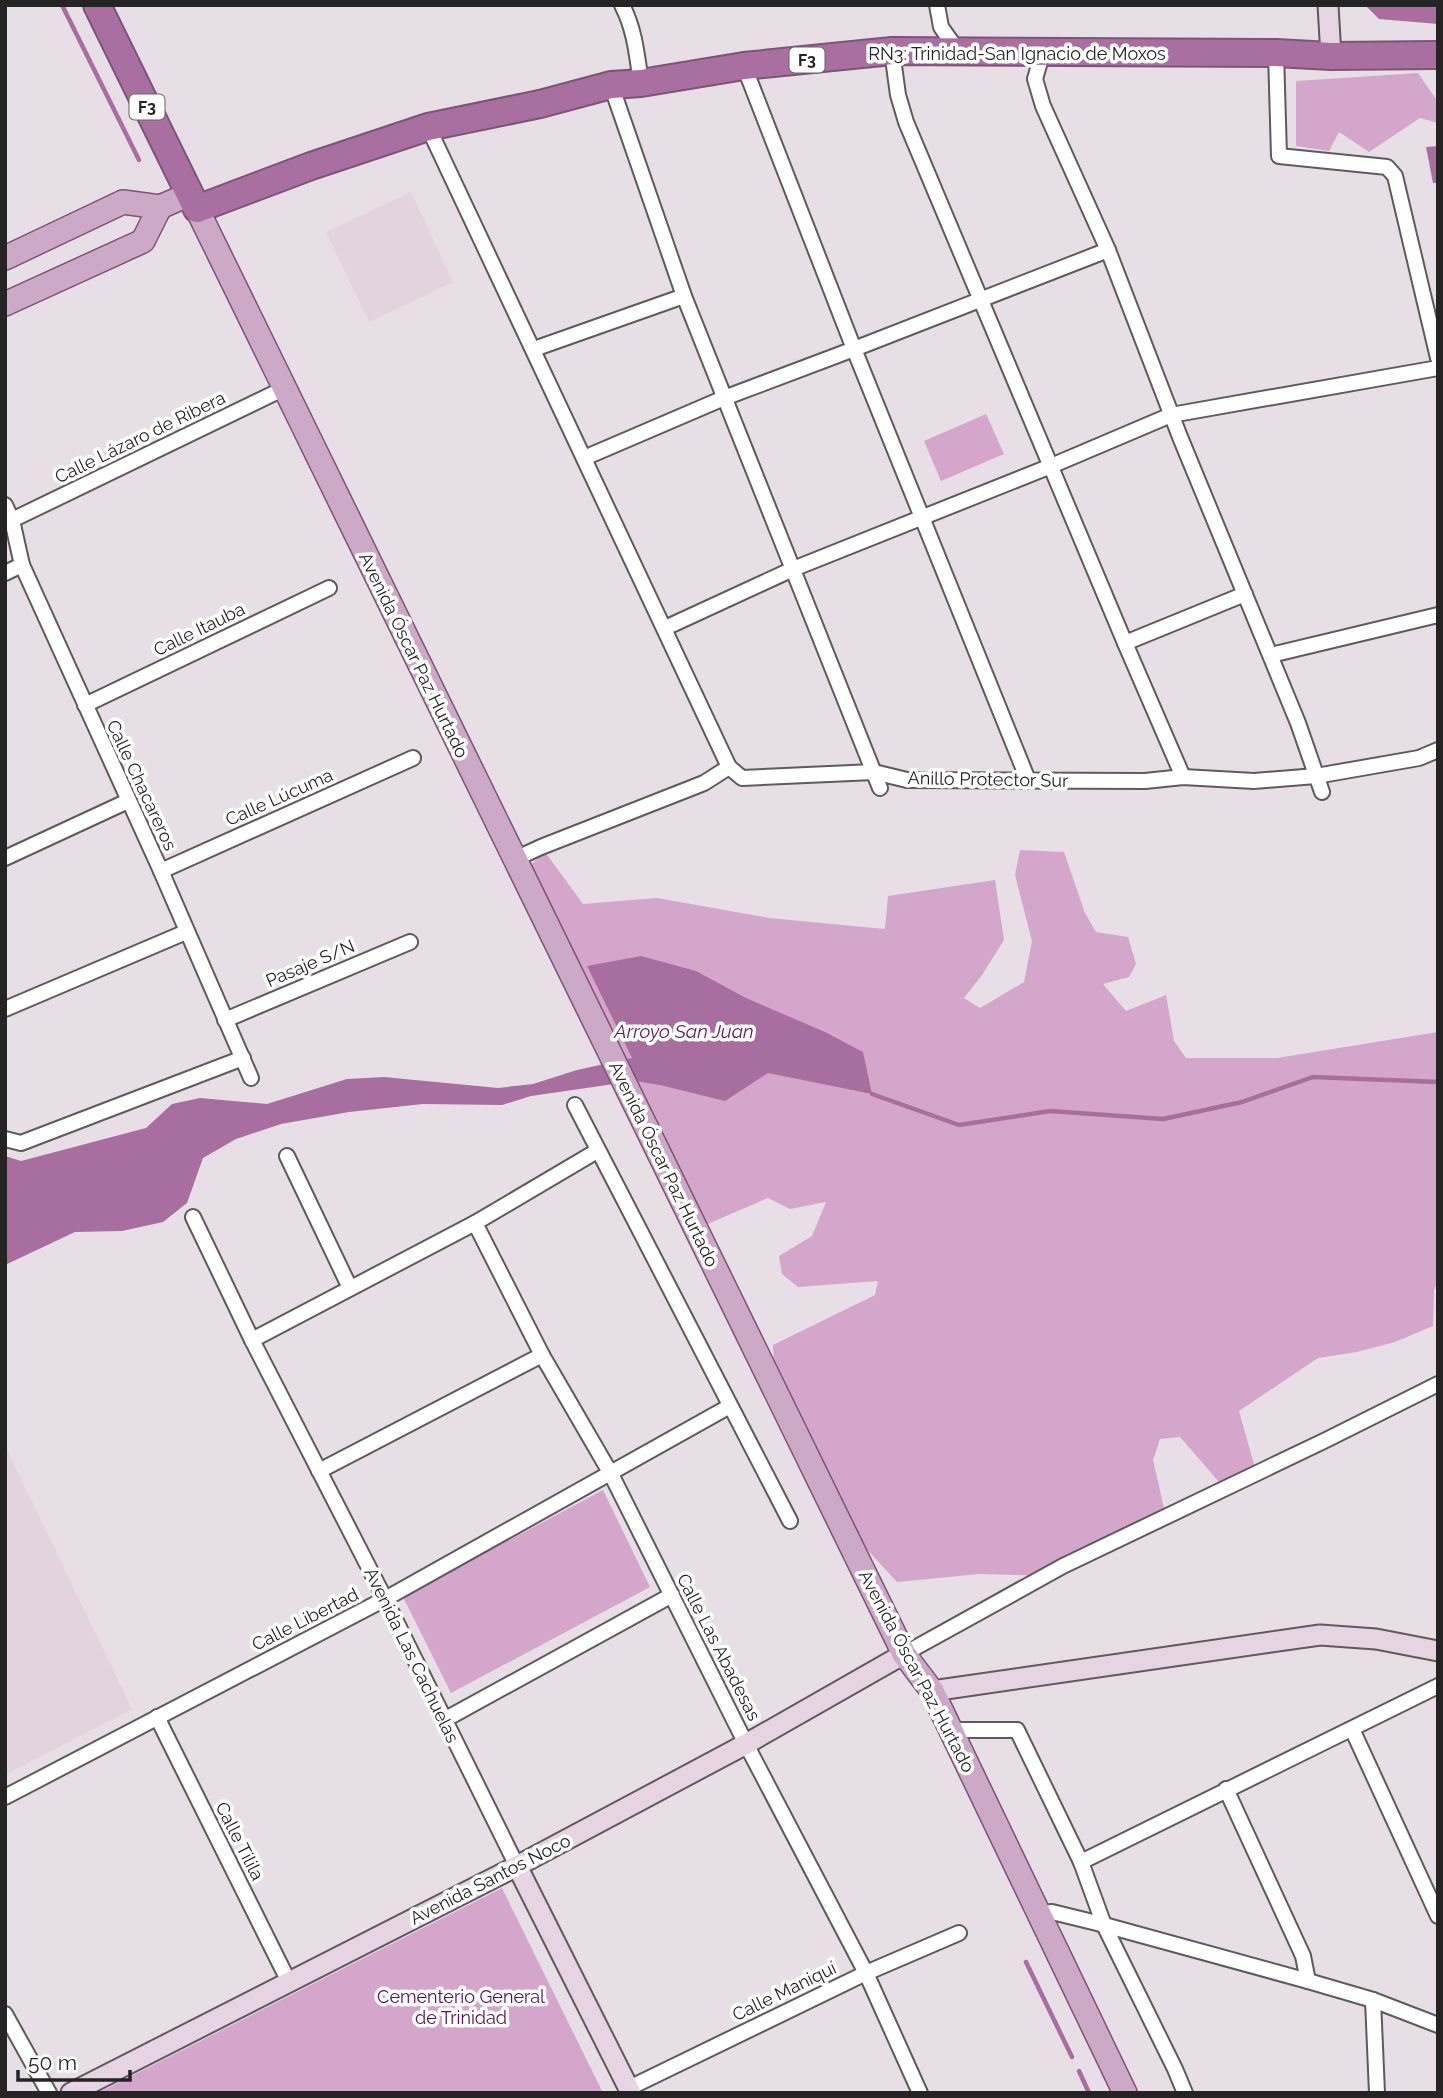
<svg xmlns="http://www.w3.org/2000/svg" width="1443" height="2098" font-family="Raleway,sans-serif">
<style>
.built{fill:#e2d3df}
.green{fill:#d4a6cc}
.water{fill:#a86e9f}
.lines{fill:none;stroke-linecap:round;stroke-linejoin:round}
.stream{stroke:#a86e9f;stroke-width:4.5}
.street-casing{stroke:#60595e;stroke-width:18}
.secondary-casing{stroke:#60595e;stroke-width:23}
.primary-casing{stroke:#7c5476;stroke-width:26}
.highway-casing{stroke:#7c5476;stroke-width:30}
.street{stroke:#fff;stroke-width:14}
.secondary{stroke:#e6d4e3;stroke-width:19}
.primary{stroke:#cca9c7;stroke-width:23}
.highway{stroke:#aa6fa1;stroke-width:26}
.labels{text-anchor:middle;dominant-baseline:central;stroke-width:7;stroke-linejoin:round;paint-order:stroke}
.shield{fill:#fff;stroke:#676566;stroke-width:2}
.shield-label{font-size:16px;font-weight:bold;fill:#262325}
.street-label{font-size:18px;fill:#262325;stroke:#fff}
.park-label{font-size:18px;fill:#570f50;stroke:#fff}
.water-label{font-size:19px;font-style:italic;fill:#601959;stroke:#fff}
</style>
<rect width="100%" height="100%" fill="#e7dfe5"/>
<g class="built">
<path d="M 411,192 L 453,282 L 369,322 L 326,232 Z"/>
<path d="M 5,1446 L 132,1709 L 5,1775 Z"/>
</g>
<g class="green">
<path d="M 1418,73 L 1438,102 L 1438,123 L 1420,118 L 1369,152 L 1339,132 L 1329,151 L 1296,146 L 1296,81 Z"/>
<path d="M 986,414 L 1004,454 L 941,481 L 924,441 Z"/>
<path d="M 1020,850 L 1064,852 L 1085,913 L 1096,932 L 1128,937 L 1136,964 L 1129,977 L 1103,984 L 1126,1011 L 1166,995 L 1174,1041 L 1186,1058 L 1277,1058 L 1438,1032 L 1438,1280 L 1434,1290 L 1433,1326 L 1395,1342 L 1357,1352 L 1318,1358 L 1239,1411 L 1255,1468 L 1220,1483 L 1180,1437 L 1160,1439 L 1153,1460 L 1166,1517 L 1049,1576 L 979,1574 L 897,1582 L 851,1532 L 774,1367 L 773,1345 L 875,1295 L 878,1281 L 798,1287 L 782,1274 L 779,1256 L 812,1236 L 826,1202 L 790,1209 L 768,1198 L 703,1226 L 526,869 L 545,852 L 583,904 L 657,898 L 769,918 L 885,929 L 888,896 L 995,880 L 1004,940 L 982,975 L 964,998 L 980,1008 L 1024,982 L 1032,941 L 1015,875 Z"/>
<path d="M 603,1490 L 650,1587 L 451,1693 L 403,1597 Z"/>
<path d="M 502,1888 L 603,2093 L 98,2093 Z"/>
</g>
<g class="water">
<path d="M 1365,5 L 1438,5 L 1438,24 L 1379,19 Z"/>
<path d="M 1438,146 L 1438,183 L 1433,183 L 1426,147 Z"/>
<path d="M 641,956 L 696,971 L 746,998 L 825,1032 L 863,1052 L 872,1094 L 768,1073 L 725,1101 L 660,1085 L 635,1081 L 531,1096 L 502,1105 L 423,1104 L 349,1112 L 281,1124 L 236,1139 L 203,1158 L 187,1203 L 163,1222 L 122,1231 L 75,1232 L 5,1265 L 5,1156 L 21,1161 L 146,1128 L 172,1104 L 200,1098 L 267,1104 L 347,1079 L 384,1077 L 498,1088 L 533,1084 L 577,1070 L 632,1058 L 587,966 Z"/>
</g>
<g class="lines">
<g class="stream">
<path d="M 62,5 L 139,160"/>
<path d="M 872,1094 L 959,1125 L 1050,1111 L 1163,1119 L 1242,1102 L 1313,1077 L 1438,1082"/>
<path d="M 1026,1962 L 1072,2057"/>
<path d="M 1079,2071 L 1089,2093"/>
</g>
<defs>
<g id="street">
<path d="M 622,5 C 635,30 637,56 641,83"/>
<path d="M 937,5 L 941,27 L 958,51"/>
<path d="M 892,51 L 898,95 L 906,122 L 1125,643 L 1183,777"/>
<path d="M 1043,51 L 1035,79 L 1043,106 L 1108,250 L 1180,437 L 1298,723 L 1322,792"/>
<path d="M 1276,53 L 1279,156 L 1387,167 L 1395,176 L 1438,358"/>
<path d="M 744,66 L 854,349 L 1028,780"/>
<path d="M 611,85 L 684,296 L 880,788"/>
<path d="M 428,127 L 729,767"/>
<path d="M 534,349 L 684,296"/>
<path d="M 584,458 L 724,398 L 854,349 L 1108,250"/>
<path d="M 5,505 L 12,520 L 22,565 L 161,871 L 251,1078"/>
<path d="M 12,520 L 285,388"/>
<path d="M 5,573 L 22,565"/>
<path d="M 665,628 L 793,569 L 1051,466 L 1171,415 L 1438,368"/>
<path d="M 1125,643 L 1245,594"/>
<path d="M 1271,655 L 1438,615"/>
<path d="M 85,705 L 329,588"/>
<path d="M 5,858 L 128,801"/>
<path d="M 515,859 L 541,847 L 704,783 L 729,767 L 742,778 L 874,772 L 907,780 L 1145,781 L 1183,777 L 1254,781 L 1316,776 L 1419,758 L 1438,750"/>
<path d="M 161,871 L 413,758"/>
<path d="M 5,1009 L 186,932"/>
<path d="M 225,1020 L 410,942"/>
<path d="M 575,1105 L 790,1521"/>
<path d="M 5,1139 L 21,1143 L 243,1058"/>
<path d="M 287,1156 L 350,1288"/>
<path d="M 193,1217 L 252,1340 L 385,1599 L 517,1866"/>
<path d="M 475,1223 L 542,1355 L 611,1474 L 746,1744 L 866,1973 L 920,2093"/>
<path d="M 252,1340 L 475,1223 L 597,1151"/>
<path d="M 319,1471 L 542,1355"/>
<path d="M 904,1654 L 1063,1566 L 1326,1440 L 1438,1384"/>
<path d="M 157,1717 L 289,1982"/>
<path d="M 444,1720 L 672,1595"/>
<path d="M 1352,1729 L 1438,1916"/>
<path d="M 951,1730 L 1017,1730 L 1081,1862"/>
<path d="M 1226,1789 L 1303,1956 L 1308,1981"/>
<path d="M 5,1797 L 385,1599 L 730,1406"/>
<path d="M 1039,1914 L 1052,1912 L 1097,1923 L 1308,1981 L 1373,2000 L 1438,2025"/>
<path d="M 1373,2000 L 1377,2093"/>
<path d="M 5,2014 L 49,2093"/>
<path d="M 629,2088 L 866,1973 L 959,1933"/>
<path d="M 1185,2093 L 1175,2069 L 1104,1925 L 1081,1862 L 1438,1686"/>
</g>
<g id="secondary">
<path d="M 1328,5 L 1331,56"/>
<path d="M 932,1691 L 1320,1635 L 1376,1639 L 1438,1651"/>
<path d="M 517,1866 L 631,2093"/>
<path d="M 71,2093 L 517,1866 L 746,1744 L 904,1654"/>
</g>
<g id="primary">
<path d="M 197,209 L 904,1654 L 932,1691 L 1125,2093"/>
<path d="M 5,258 L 123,202 L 160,207 L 190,194"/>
<path d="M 5,304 L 143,241 L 160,207"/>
</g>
<path id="highway" d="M 97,5 L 197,209 L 311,166 L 428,127 L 540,104 L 611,85 L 641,83 L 744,66 L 892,51 L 1276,53 L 1331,56 L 1438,55"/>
</defs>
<use href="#street" class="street-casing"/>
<use href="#secondary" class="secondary-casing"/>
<use href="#primary" class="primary-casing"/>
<use href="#highway" class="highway-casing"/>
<use href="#street" class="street"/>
<use href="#secondary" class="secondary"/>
<use href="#primary" class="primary"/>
<use href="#highway" class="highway"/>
</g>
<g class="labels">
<g class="shield">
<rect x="789.5" y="47.5" width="35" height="25" rx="5"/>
<rect x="129.5" y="94.5" width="35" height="25" rx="5"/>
</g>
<g class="shield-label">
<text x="807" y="60">F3</text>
<text x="147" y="107">F3</text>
</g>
<g class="street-label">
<text x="1017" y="53">RN3: Trinidad-San Ignacio de Moxos</text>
<text transform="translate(140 437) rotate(-26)">Calle Lázaro de Ribera</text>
<text transform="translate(199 629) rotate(-26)">Calle Itauba</text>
<text transform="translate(414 655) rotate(64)">Avenida Óscar Paz Hurtado</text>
<text transform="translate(988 779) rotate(1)">Anillo Protector Sur</text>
<text transform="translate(142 785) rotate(65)">Calle Chacareros</text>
<text transform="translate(279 797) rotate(-24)">Calle Lúcuma</text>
<text transform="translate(310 963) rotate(-23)">Pasaje S/N</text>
<text transform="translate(664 1164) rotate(64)">Avenida Óscar Paz Hurtado</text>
<text transform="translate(305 1619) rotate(-27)">Calle Libertad</text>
<text transform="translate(719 1647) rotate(63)">Calle Las Abadesas</text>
<text transform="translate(412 1655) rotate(64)">Avenida Las Cachuelas</text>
<text transform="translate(917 1671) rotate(62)">Avenida Óscar Paz Hurtado</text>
<text transform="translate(240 1841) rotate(63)">Calle Tilila</text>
<text transform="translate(490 1879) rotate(-27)">Avenida Santos Noco</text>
<text transform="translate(784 1991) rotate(-26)">Calle Maniquí</text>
</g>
<g class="park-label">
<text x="461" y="1996">Cementerio General<tspan x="461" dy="21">de Trinidad</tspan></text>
</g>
<g class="water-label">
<text x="684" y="1031">Arroyo San Juan</text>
</g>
</g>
<rect width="1443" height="2098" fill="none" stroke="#262325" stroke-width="14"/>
<path d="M18 2070v10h112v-10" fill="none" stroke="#262325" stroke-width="3.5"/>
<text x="28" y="2070" font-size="21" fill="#262325" stroke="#ffffff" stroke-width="5" paint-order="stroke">50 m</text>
</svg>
